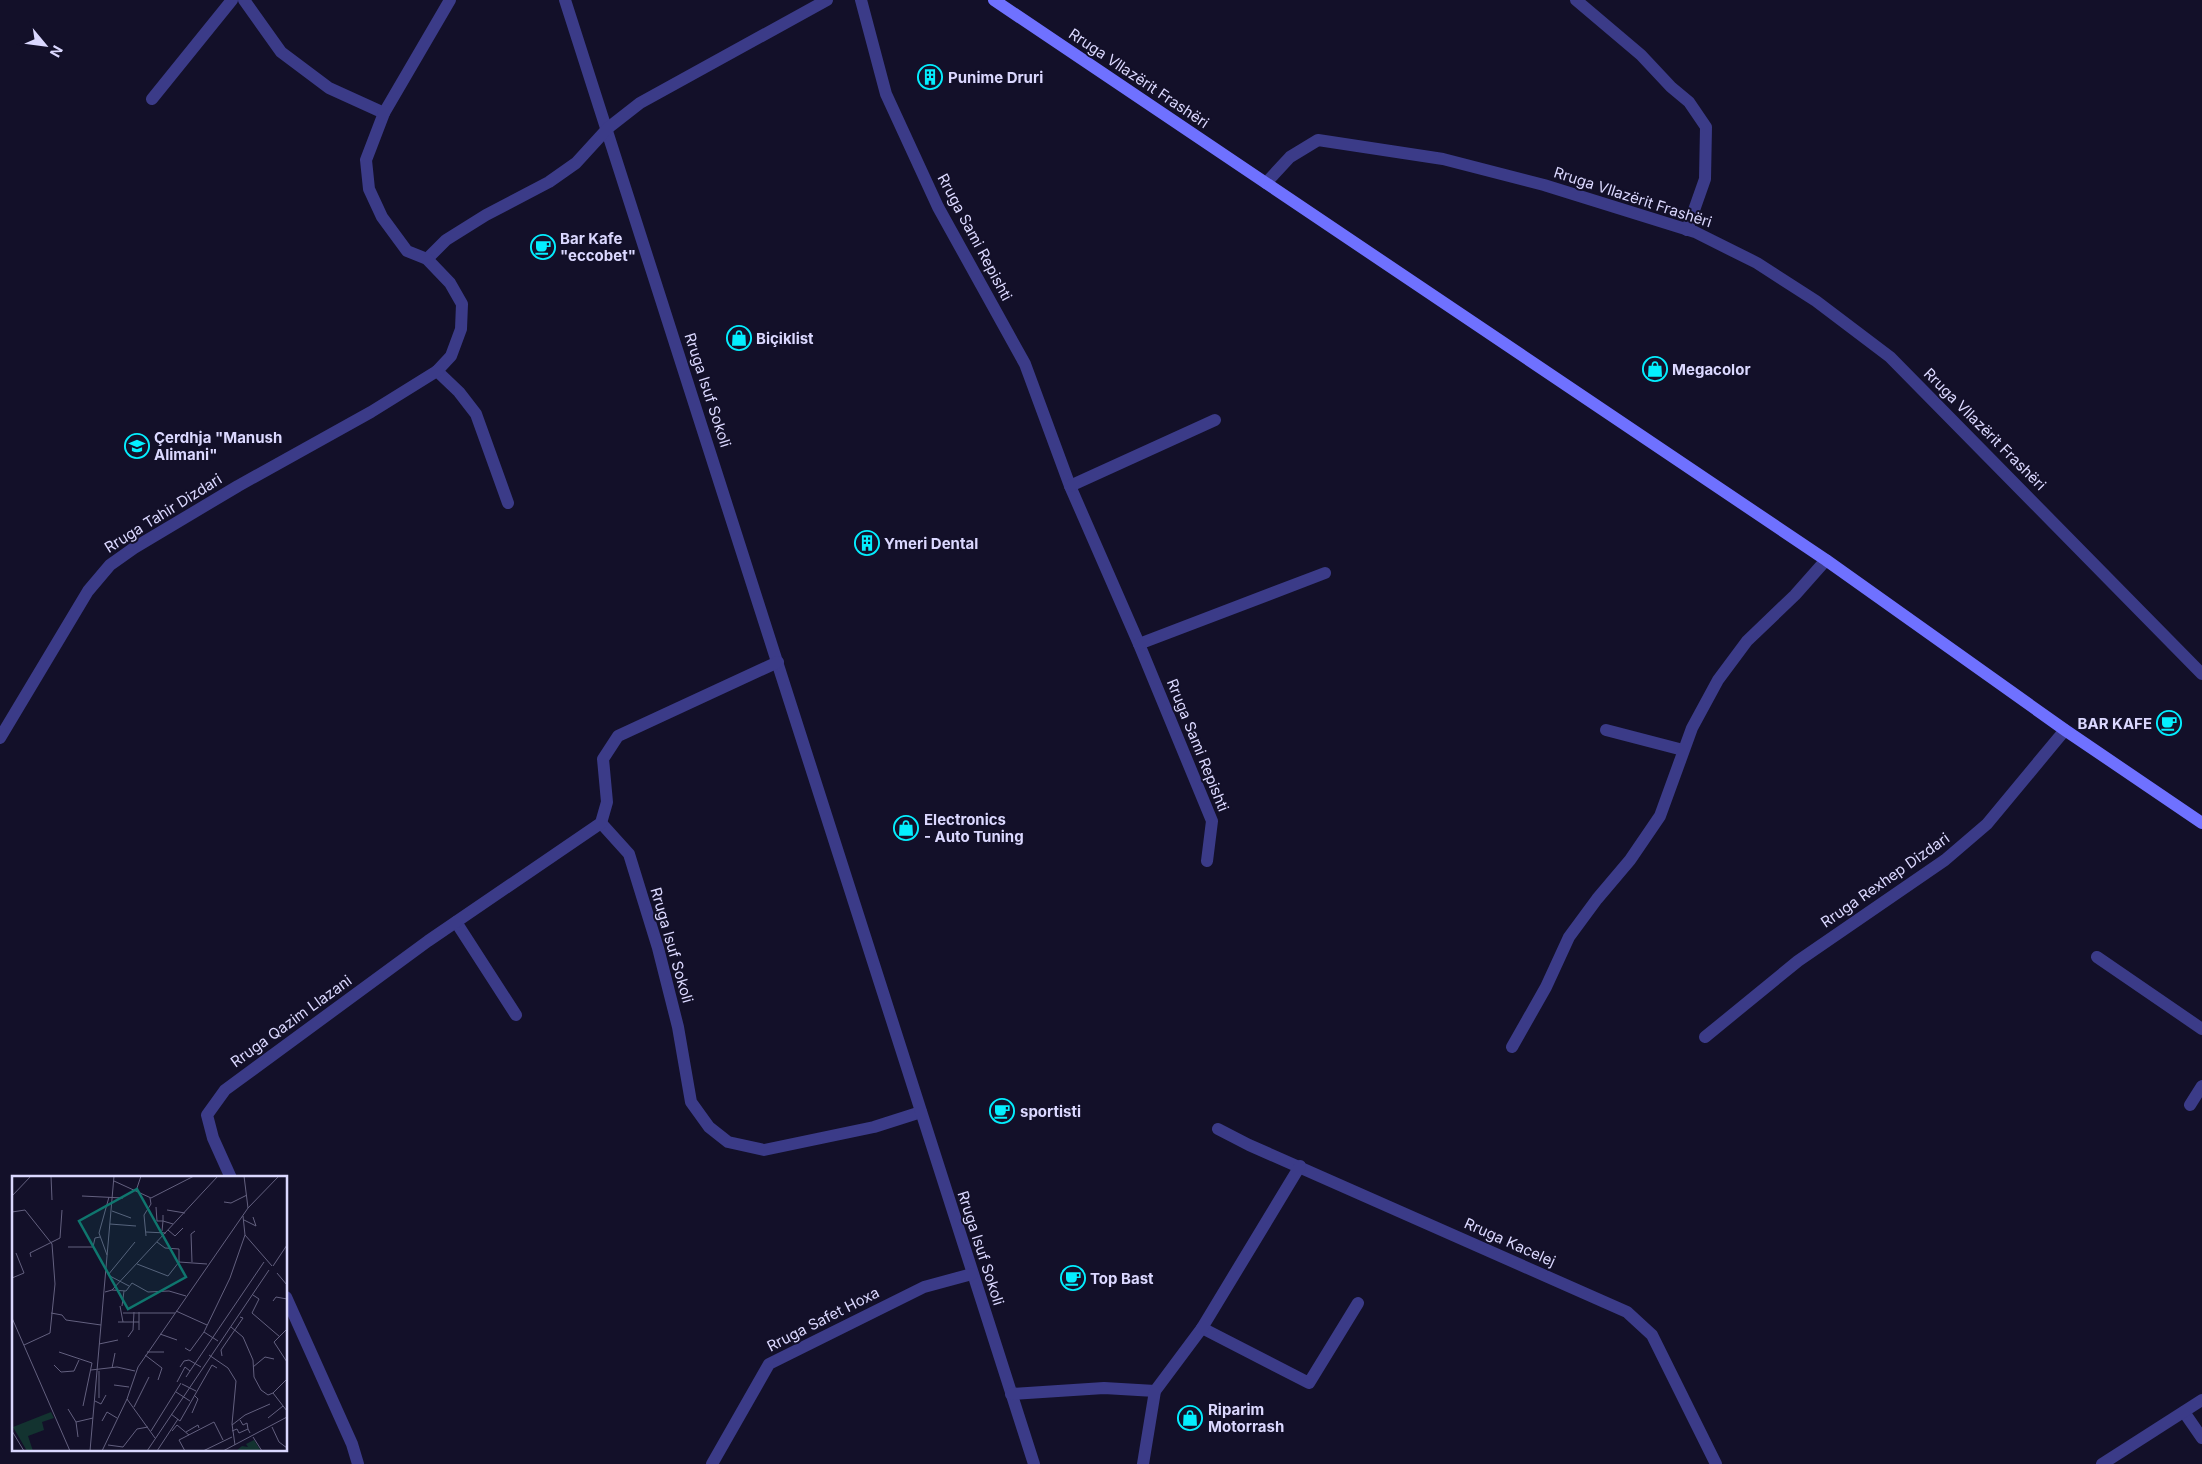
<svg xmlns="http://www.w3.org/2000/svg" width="2202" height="1464" font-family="Inter,sans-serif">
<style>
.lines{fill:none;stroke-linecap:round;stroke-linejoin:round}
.service{stroke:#3b3b88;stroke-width:12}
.minor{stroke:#3b3b88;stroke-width:12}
.secondary{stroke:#6f71ff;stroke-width:12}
.labels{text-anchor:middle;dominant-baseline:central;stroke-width:4;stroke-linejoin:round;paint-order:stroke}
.poi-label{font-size:15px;font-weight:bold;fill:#dbd8ff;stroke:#131029;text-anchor:start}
.street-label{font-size:15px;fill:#dbd8ff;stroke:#131029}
.inset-road{fill:none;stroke:#63607f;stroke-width:1}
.view{fill:#0f766e;fill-opacity:0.15;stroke:#0f766e;stroke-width:2.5}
.inset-edge{fill:none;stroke:#dbd8ff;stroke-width:2.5}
</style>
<rect width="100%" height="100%" fill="#131029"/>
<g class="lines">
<g class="service">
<path d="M 601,823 L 629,854 L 658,948 L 678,1027 L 691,1102 L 709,1127 L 728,1142 L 764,1150 L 874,1127 L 921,1112"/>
<path d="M 456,922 L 516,1015"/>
</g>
<g class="minor">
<path d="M 244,0 L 281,52 L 329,88 L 384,113"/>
<path d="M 565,0 L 1034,1464"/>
<path d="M 861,0 L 886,94 L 938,207 L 1025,364 L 1070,486 L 1139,644 L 1212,821 L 1207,861"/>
<path d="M 1576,0 L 1641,55 L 1671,87 L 1689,102 L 1706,127 L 1705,179 L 1687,230"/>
<path d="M 152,99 L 232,0"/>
<path d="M 1266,183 L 1290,157 L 1318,140 L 1443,159 L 1544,185 L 1695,232 L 1757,263 L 1816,301 L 1890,357 L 2202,674"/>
<path d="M 427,259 L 446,240 L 486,215 L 549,182 L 576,163 L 608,128 L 640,103 L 827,0"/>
<path d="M 437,371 L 459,392 L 476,414 L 508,503"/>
<path d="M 1070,486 L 1215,420"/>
<path d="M 1139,644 L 1325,573"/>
<path d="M 1606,730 L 1683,750"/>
<path d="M 0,738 L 88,591 L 110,565 L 134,548 L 238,486 L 371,412 L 437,371 L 451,356 L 461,329 L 462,304 L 450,283 L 427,259 L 407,251 L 382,217 L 369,189 L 366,160 L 384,113 L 450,0"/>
<path d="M 2097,957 L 2202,1029"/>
<path d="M 1705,1037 L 1798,961 L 1945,860 L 1987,824 L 2065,730"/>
<path d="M 1512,1047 L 1546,987 L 1569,937 L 1597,899 L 1630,860 L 1660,816 L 1692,728 L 1718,680 L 1747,641 L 1795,595 L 1826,560"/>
<path d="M 2190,1105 L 2202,1086"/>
<path d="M 1218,1129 L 1249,1145 L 1627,1312 L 1652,1335 L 1716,1464"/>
<path d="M 231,1178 L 213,1138 L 207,1115 L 225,1090 L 428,941 L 601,823 L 607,802 L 603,759 L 618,736 L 778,662"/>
<path d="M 286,1297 L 352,1444 L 358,1464"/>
<path d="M 1202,1328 L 1309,1383 L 1358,1303"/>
<path d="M 1011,1394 L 1104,1388 L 1155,1391"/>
<path d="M 2184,1412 L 2202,1438"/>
<path d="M 712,1464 L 769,1364 L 924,1287 L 972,1274"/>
<path d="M 1143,1464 L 1155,1391 L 1202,1328 L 1300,1166"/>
<path d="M 2102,1464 L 2202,1400"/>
</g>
<path class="secondary" d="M 994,0 L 1826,560 L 2065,730 L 2202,823"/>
</g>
<defs>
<symbol id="building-ring" viewBox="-11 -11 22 22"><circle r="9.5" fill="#131029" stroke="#04efff" stroke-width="1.5"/><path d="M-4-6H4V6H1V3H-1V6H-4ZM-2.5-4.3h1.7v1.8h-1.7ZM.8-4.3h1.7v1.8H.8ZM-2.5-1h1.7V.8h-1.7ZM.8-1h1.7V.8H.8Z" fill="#04efff"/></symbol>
<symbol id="cafe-ring" viewBox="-11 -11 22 22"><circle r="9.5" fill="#131029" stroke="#04efff" stroke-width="1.5"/><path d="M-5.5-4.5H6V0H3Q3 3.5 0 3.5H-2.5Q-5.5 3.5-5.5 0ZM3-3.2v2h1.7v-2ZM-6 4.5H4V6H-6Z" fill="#04efff"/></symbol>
<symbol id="shop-ring" viewBox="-11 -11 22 22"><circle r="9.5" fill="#131029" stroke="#04efff" stroke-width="1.5"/><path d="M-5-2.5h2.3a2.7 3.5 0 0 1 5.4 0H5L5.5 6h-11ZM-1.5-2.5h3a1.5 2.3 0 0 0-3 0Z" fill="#04efff"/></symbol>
<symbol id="school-ring" viewBox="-11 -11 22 22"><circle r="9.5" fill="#131029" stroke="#04efff" stroke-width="1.5"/><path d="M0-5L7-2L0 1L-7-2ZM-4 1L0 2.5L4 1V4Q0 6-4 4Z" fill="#04efff"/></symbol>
</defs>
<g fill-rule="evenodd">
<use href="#building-ring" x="916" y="63" width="28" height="28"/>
<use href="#cafe-ring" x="529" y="233" width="28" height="28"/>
<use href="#shop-ring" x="725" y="324" width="28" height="28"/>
<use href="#shop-ring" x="1641" y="355" width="28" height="28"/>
<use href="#school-ring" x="123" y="432" width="28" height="28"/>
<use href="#building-ring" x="853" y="529" width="28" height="28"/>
<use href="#cafe-ring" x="2155" y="709" width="28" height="28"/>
<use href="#shop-ring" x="892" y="814" width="28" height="28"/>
<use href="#cafe-ring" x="988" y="1097" width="28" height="28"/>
<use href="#cafe-ring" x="1059" y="1264" width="28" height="28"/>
<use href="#shop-ring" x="1176" y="1404" width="28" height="28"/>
</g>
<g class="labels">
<g class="poi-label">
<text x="948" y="77">Punime Druri</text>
<text x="560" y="238">Bar Kafe<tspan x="560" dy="17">"eccobet"</tspan></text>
<text x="756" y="338">Biçiklist</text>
<text x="1672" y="369">Megacolor</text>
<text x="154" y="437">Çerdhja "Manush<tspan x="154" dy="17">Alimani"</tspan></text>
<text x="884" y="543">Ymeri Dental</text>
<text x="2152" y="723" text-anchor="end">BAR KAFE</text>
<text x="924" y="819">Electronics<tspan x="924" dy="17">- Auto Tuning</tspan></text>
<text x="1020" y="1111">sportisti</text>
<text x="1090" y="1278">Top Bast</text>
<text x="1208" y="1409">Riparim<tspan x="1208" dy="17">Motorrash</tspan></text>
</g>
<g class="street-label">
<text transform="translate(1139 78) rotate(34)">Rruga Vllazërit Frashëri</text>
<text transform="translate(1633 197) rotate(18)">Rruga Vllazërit Frashëri</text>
<text transform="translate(975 237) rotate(62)">Rruga Sami Repishti</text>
<text transform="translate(708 390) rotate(72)">Rruga Isuf Sokoli</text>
<text transform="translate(1985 429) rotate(45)">Rruga Vllazërit Frashëri</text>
<text transform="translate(163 513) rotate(-32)">Rruga Tahir Dizdari</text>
<text transform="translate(1198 745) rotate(68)">Rruga Sami Repishti</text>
<text transform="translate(1885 880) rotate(-35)">Rruga Rexhep Dizdari</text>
<text transform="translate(672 945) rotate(74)">Rruga Isuf Sokoli</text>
<text transform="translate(291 1021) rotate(-36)">Rruga Qazim Llazani</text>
<text transform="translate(1510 1242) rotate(24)">Rruga Kacelej</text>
<text transform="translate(981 1248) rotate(72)">Rruga Isuf Sokoli</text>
<text transform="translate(823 1319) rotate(-27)">Rruga Safet Hoxa</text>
</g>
</g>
<g transform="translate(12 1176)">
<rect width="275" height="275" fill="#131029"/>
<path d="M 39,236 L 42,242 L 30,246 L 32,254 L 16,260 L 21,275 L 15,275 L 1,251 ZM 242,264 L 249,275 L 224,275 L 230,270 L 236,271 L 234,268 Z" fill="#133330"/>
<path class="inset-road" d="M 39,0 L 40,24M 102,5 L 139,22 L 182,0M 124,15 L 129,0M 0,20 L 19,0M 70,20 L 111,22M 212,26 L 219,27 L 235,19M 144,31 L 145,45 L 151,45 L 151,39M 236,32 L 267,0M 155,34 L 173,37M 100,35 L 119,42M 0,36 L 13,34 L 40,68 L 43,108 L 38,157 L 12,169M 231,40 L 233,59 L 260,90M 232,44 L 244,50 L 241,41M 98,48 L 124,50M 156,54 L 163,60 L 171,52M 150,55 L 151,45 L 161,48M 134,56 L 154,57M 134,60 L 132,39 L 139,28 L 138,22M 145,66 L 153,72 L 167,73 L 167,86M 56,71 L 81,71 L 83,62 L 88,61M 95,79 L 87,57 L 97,21M 19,81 L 18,77 L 48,62 L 50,34M 180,86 L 179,58 L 183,55M 125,88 L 156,100 L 167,86 L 195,88M 261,90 L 275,69M 265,97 L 275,109M 96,99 L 123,66M 96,99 L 117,110M 0,102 L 12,97 L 4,77M 100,114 L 114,115 L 120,107 L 136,116 L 157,115 L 174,120M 93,116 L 100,114 L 206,0M 241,119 L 247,123 L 240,137 L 268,161M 261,125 L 264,121 L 275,123M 108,130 L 111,146M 110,130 L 112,115M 164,135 L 195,149M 39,137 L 50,139 L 54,144 L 89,149M 111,137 L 163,137M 0,142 L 58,275M 106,146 L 127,146M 219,151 L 231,161 L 241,184 L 242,201 L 249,214 L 256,219 L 261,217M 275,153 L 262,166 L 275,186M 127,154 L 127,136M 192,156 L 206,165M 148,158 L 165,164M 116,161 L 121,154 L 122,136M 87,168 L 106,164M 173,172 L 178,175 L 192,156 L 218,102 L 233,59M 47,176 L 80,187 L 71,230M 135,176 L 152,176M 133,179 L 150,192 L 146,204M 197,179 L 216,192 L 224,205 L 220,248 L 223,269M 210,180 L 209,174 L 231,142 L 228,141M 42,189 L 49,196 L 62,195 L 67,184M 168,191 L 172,185 L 177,184 L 189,191M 241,191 L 253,181 L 262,183M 100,192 L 103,177M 79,194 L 105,191 L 123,195M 178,195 L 252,86M 165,206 L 173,191 L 178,195 L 174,201M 170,208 L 184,215M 102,209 L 117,211M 164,216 L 178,225M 261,217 L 275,235M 261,217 L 275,203M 87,222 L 87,195M 115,223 L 143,262M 83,225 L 89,228 L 94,219M 122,231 L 137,201M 56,233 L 64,246 L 66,261M 180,237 L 186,223 L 182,219M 159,238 L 168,245 L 200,189 L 205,192M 256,242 L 271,230M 228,244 L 231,249 L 235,247 L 236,253M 90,245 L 95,236 L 105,242M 64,246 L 81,242M 220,249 L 233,239 L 258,228M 260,251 L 267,266 L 275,272M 0,255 L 12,275M 139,255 L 169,207M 160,255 L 165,249 L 177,259M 220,255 L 225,253 L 227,257 L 236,253 L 238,257M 174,256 L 186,249 L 187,252M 241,261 L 250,275M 96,269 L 111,271 L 125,253 L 136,251M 78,275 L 102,0M 90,275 L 115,223 L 126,191 L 236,32 L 232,0M 135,275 L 257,94M 145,275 L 166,243M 173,275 L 167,264 L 202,246 L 211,264M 191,275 L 220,261M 211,275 L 275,241"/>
<path class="view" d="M 125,13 L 174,101 L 116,133 L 67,45 Z"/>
<rect width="275" height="275" class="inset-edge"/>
</g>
<g transform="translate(45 45) rotate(119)" stroke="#131029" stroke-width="4" paint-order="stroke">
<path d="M0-4L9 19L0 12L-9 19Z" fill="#dbd8ff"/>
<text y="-8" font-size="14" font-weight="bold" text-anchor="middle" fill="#dbd8ff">N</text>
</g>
</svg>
